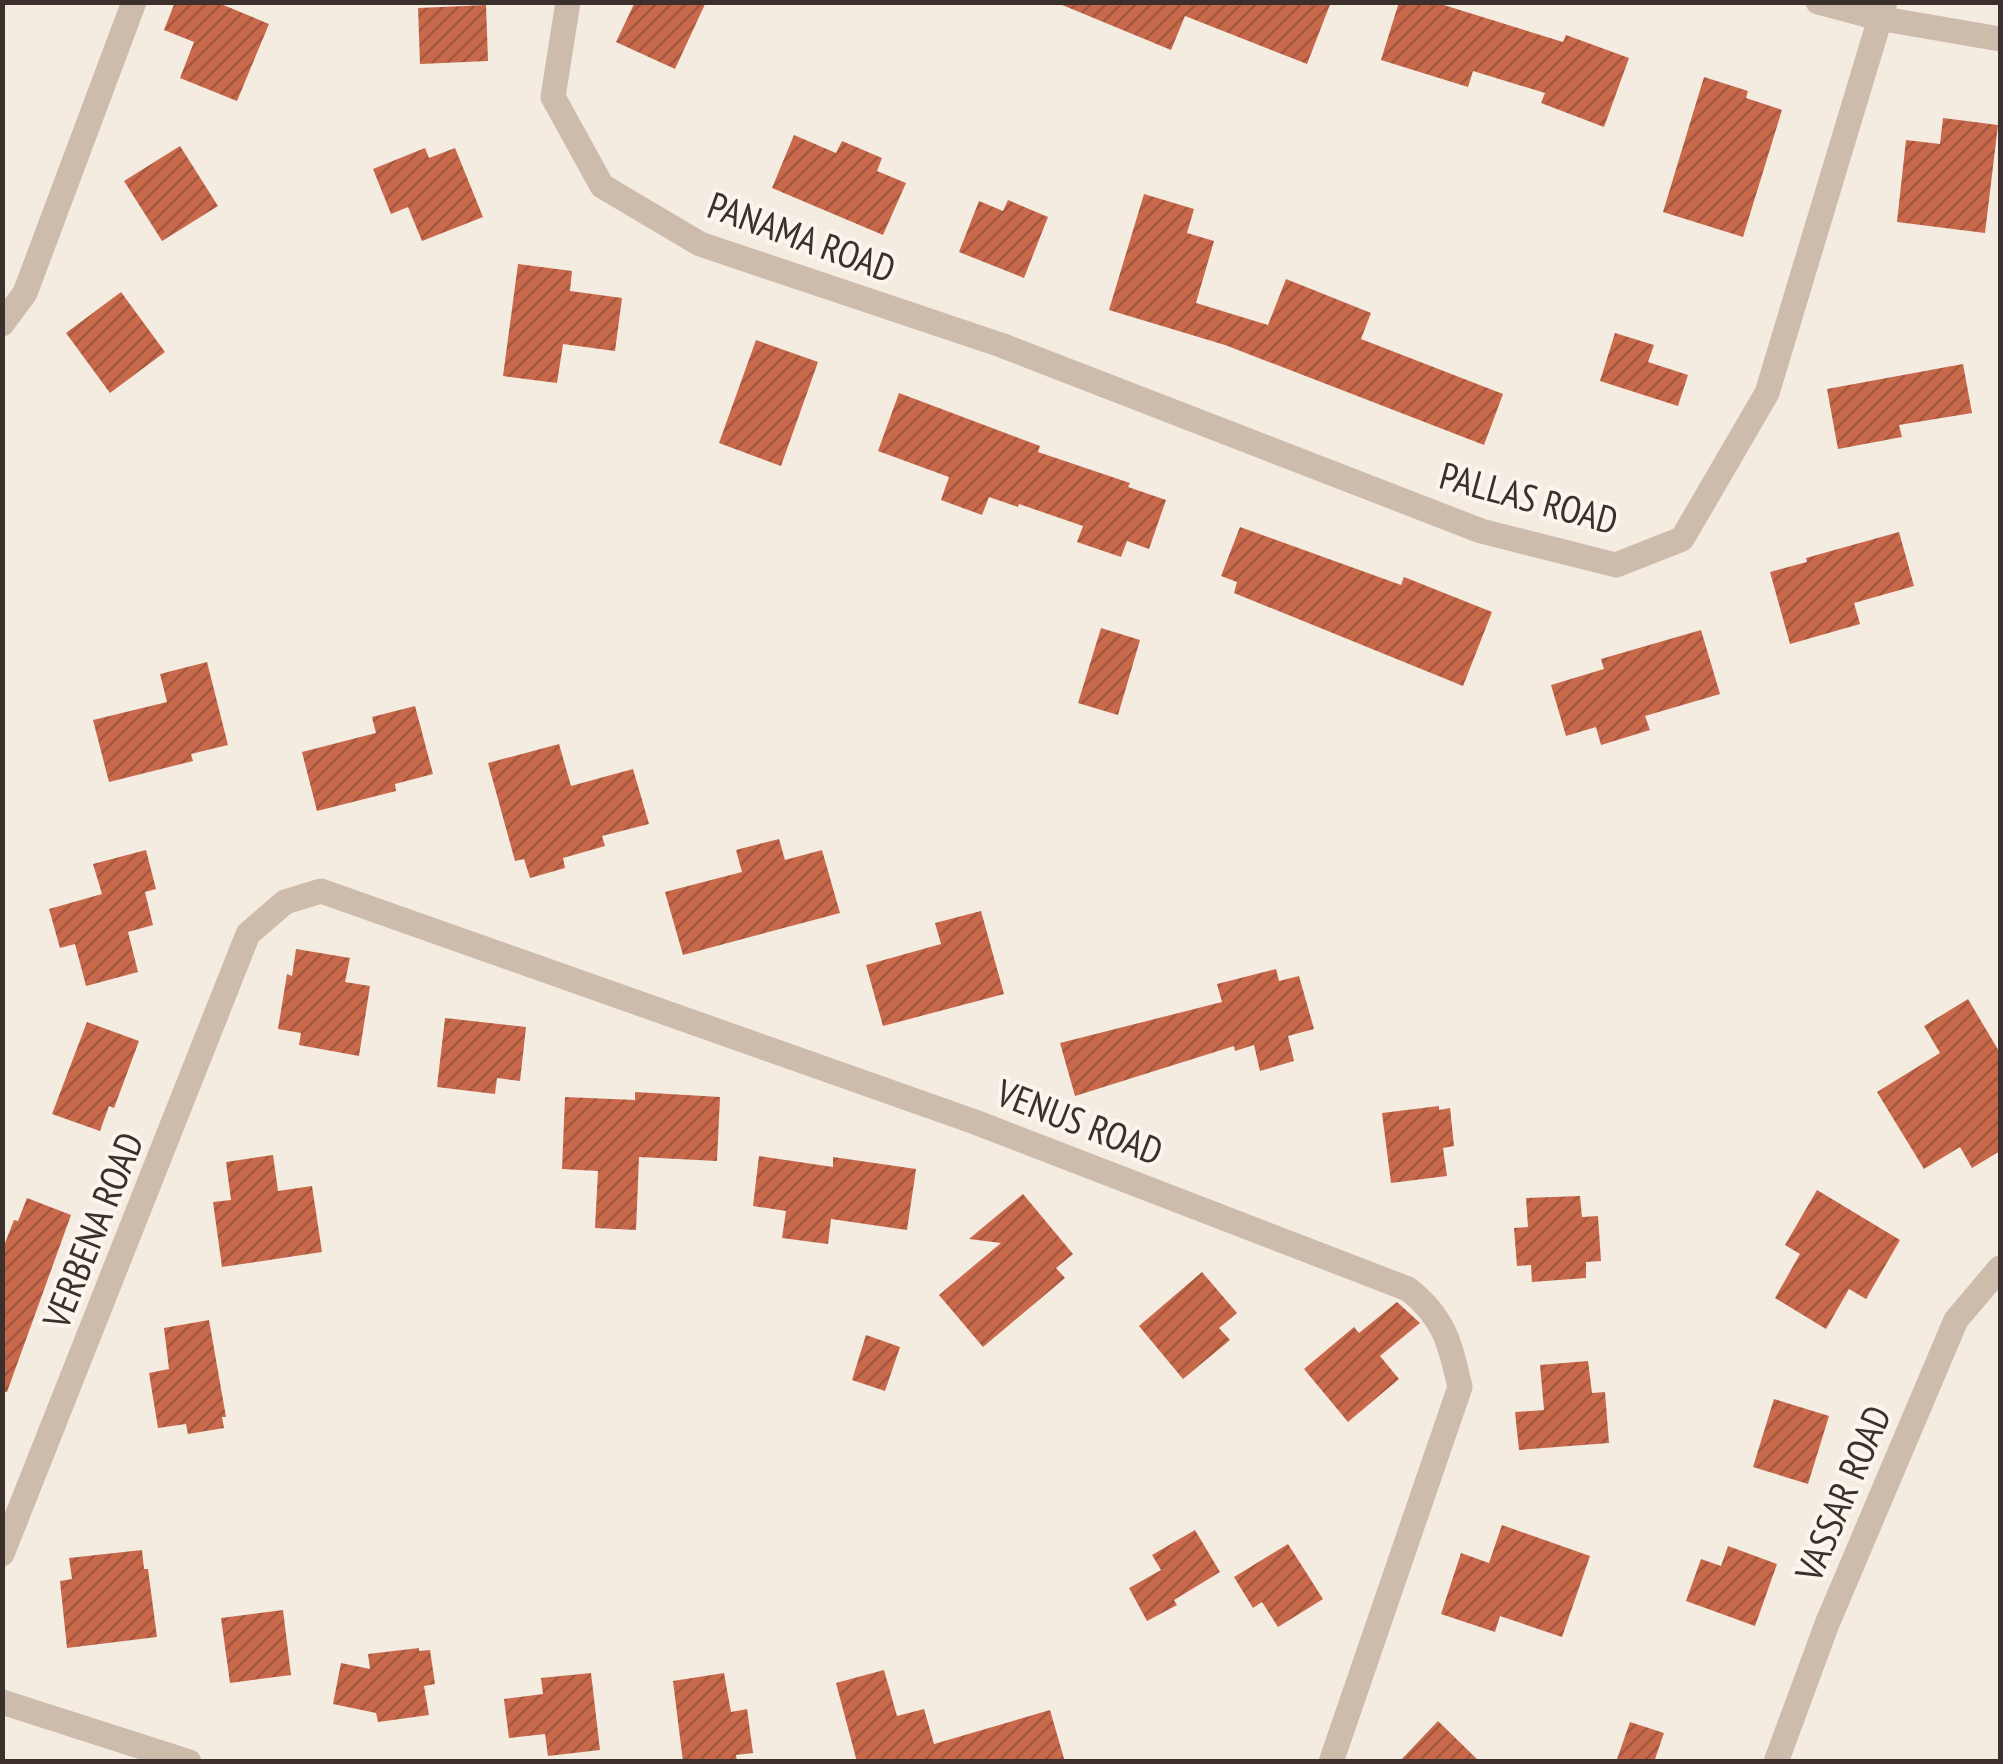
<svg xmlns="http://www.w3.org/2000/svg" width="2003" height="1764" font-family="'PT Sans Narrow',sans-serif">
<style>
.building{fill:url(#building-hatch)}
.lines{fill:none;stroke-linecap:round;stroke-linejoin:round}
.minor{stroke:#cdbbac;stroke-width:25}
.tertiary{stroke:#cdbbac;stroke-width:25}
.labels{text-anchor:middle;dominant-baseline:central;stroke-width:8;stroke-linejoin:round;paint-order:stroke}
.street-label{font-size:38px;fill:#3b302b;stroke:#fbf5ee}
</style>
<defs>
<pattern id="building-hatch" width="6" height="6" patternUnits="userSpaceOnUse" patternTransform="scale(2.5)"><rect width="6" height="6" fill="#c8694b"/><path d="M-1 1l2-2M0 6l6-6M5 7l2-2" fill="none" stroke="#a4573f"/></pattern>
</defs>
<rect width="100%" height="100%" fill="#f4ebe1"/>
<g class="building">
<path d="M 175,2 L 216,2 L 269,24 L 237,101 L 180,78 L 194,42 L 164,30 Z"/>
<path d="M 635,2 L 706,2 L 675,69 L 616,42 Z"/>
<path d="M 1055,2 L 1331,2 L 1307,64 L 1185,16 L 1171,50 Z"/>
<path d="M 1399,2 L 1434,2 L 1563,42 L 1566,35 L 1629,58 L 1604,127 L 1541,103 L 1545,93 L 1473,71 L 1468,87 L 1381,60 Z"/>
<path d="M 486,5 L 488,61 L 420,64 L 418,8 Z"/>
<path d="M 1704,77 L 1748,91 L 1746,98 L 1782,110 L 1743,237 L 1663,212 Z"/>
<path d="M 1943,118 L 1998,125 L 1985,233 L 1897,222 L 1906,140 L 1940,144 Z"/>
<path d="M 794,135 L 836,153 L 842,141 L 882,158 L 877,171 L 906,183 L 883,235 L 772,188 Z"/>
<path d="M 180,146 L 218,206 L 162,241 L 124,181 Z"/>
<path d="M 425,148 L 429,158 L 455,148 L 483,217 L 422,241 L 408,207 L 391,214 L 373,169 Z"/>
<path d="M 1144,194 L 1194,209 L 1187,233 L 1214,241 L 1196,303 L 1268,325 L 1286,279 L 1371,313 L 1361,339 L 1503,394 L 1484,445 L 1225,345 L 1109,310 Z"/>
<path d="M 1008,200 L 1048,217 L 1024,278 L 959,252 L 979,201 L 1003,211 Z"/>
<path d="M 518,264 L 572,271 L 570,291 L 622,298 L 615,351 L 563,344 L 557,383 L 503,376 Z"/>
<path d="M 121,292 L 165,352 L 110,393 L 66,333 Z"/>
<path d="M 1615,333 L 1654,345 L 1648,362 L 1688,375 L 1678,406 L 1600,381 Z"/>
<path d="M 756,340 L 818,362 L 781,466 L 719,443 Z"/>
<path d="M 1963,364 L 1972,413 L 1899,425 L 1902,437 L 1838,449 L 1827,389 Z"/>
<path d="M 899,393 L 1040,446 L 1038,452 L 1130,483 L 1128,487 L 1166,500 L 1149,549 L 1127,541 L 1121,557 L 1077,542 L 1083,526 L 1019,504 L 1018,507 L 989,497 L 982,515 L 941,500 L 949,477 L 878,451 Z"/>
<path d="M 1240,527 L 1401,585 L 1404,577 L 1492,612 L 1463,686 L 1234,593 L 1237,582 L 1221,576 Z"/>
<path d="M 1899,532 L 1914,586 L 1854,603 L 1860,624 L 1790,644 L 1770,572 L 1807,562 L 1806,558 Z"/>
<path d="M 1101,628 L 1140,640 L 1118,715 L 1078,703 Z"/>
<path d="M 1701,630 L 1720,694 L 1645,716 L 1650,730 L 1601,745 L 1596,727 L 1566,736 L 1551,685 L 1604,669 L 1601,659 Z"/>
<path d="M 207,662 L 228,745 L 191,754 L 193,761 L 109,782 L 93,720 L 167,702 L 160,674 Z"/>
<path d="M 415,706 L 433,774 L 395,784 L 396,791 L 317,811 L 302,752 L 376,733 L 372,717 Z"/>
<path d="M 559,744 L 571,786 L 633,769 L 649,824 L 602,836 L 605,846 L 563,858 L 565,868 L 530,878 L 524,859 L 515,861 L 488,763 Z"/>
<path d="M 779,839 L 785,860 L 822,850 L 840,913 L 683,955 L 665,892 L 742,872 L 736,850 Z"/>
<path d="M 146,850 L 156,889 L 145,892 L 153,925 L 128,932 L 138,972 L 86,986 L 75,944 L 60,948 L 49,909 L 102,894 L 93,864 Z"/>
<path d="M 981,911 L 1004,994 L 883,1026 L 866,965 L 941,944 L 935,923 Z"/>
<path d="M 296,949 L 350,958 L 345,982 L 370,986 L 359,1056 L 299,1045 L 301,1033 L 278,1029 L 287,974 L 292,976 Z"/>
<path d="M 1276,969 L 1279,981 L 1299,976 L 1314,1029 L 1288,1036 L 1294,1061 L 1260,1071 L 1254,1045 L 1235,1051 L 1234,1046 L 1075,1096 L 1060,1043 L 1222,1002 L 1217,984 Z"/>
<path d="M 1968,999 L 2000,1053 L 2000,1151 L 1972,1168 L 1960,1147 L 1924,1169 L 1877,1092 L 1940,1053 L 1924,1026 Z"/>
<path d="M 445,1018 L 526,1027 L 520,1081 L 497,1078 L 495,1094 L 437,1087 Z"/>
<path d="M 87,1022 L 139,1041 L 114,1108 L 109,1106 L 100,1131 L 52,1114 Z"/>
<path d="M 635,1092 L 720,1097 L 717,1161 L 639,1157 L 636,1230 L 595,1228 L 598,1171 L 562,1169 L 565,1097 L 635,1100 Z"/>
<path d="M 1439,1106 L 1439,1110 L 1450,1108 L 1454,1146 L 1443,1148 L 1447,1176 L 1391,1183 L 1382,1113 Z"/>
<path d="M 273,1155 L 278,1191 L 312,1186 L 322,1252 L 222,1267 L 213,1202 L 231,1200 L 226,1162 Z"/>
<path d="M 759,1156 L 833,1167 L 833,1157 L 916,1169 L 907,1230 L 831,1219 L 828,1244 L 782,1238 L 786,1211 L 753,1206 Z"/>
<path d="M 1817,1190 L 1900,1240 L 1866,1299 L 1849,1289 L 1826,1329 L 1775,1298 L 1800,1254 L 1785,1245 Z"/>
<path d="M 1023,1194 L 1073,1254 L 1056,1268 L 1065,1278 L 983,1347 L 939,1295 L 1001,1243 L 969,1239 Z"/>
<path d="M 1580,1196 L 1582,1217 L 1598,1216 L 1601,1261 L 1586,1262 L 1586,1278 L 1532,1282 L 1531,1265 L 1517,1266 L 1514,1228 L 1528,1227 L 1526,1198 Z"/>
<path d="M 27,1198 L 71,1215 L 7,1392 L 2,1391 L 2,1251 L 14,1220 L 18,1221 Z"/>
<path d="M 1202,1272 L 1237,1313 L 1219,1328 L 1230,1340 L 1183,1379 L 1139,1326 Z"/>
<path d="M 1397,1302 L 1420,1323 L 1380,1356 L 1399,1379 L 1348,1422 L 1304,1369 L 1354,1327 L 1359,1333 Z"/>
<path d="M 209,1320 L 226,1417 L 222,1417 L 224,1428 L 188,1434 L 186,1424 L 158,1428 L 149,1373 L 169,1369 L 164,1328 Z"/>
<path d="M 866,1335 L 900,1347 L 885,1391 L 852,1380 Z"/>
<path d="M 1588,1361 L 1592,1393 L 1605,1392 L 1609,1443 L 1519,1450 L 1515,1412 L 1544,1410 L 1540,1365 Z"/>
<path d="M 1774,1399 L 1829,1416 L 1808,1484 L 1753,1467 Z"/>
<path d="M 1502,1525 L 1590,1556 L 1562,1637 L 1500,1616 L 1495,1632 L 1441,1614 L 1461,1553 L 1489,1563 Z"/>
<path d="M 1195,1530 L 1220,1572 L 1174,1600 L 1177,1605 L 1147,1621 L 1129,1588 L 1161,1570 L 1152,1555 Z"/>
<path d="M 1288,1544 L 1323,1599 L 1278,1627 L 1262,1602 L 1253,1608 L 1234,1577 Z"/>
<path d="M 1728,1546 L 1777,1564 L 1755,1626 L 1686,1601 L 1701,1559 L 1721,1566 Z"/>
<path d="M 142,1550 L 144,1569 L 148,1569 L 157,1637 L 67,1648 L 60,1581 L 72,1579 L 69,1558 Z"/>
<path d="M 283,1610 L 291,1675 L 230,1683 L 221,1618 Z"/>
<path d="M 419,1648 L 419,1651 L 430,1650 L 435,1684 L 424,1686 L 429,1715 L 378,1722 L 376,1713 L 333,1704 L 341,1663 L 370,1669 L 368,1654 Z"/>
<path d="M 884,1670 L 897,1716 L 924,1709 L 934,1744 L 1050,1710 L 1065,1762 L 857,1762 L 836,1683 Z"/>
<path d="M 591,1673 L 600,1750 L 548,1756 L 545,1734 L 509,1738 L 504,1699 L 543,1694 L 541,1678 Z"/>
<path d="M 724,1673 L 731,1712 L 747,1709 L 753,1753 L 736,1755 L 737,1762 L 683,1762 L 673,1681 Z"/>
<path d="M 1438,1721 L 1480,1762 L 1399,1762 Z"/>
<path d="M 1630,1722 L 1664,1733 L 1654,1762 L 1616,1762 Z"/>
</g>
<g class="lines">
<g class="minor">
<path d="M 568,2 L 553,97 L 602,186 L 700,244 L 1001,345 L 1481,531 L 1616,565 L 1682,539 L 1767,393 L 1885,2"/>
<path d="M 2,324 L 25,293 L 134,2"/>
<path d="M 2,1554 L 248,934 L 285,902 L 321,891 L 975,1122 L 1408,1289 C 1445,1318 1450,1344 1460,1387 L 1331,1762"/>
<path d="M 1776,1762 L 1827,1624 L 1956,1320 L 2000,1268"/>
</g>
<g class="tertiary">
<path d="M 1818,2 L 1878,18 L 2000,39"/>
<path d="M 2,1702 L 189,1762"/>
</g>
</g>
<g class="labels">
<g class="street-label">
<text transform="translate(802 236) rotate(20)">PANAMA ROAD</text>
<text transform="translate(1529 497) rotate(15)">PALLAS ROAD</text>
<text transform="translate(1080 1121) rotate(21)">VENUS ROAD</text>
<text transform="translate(92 1230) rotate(-68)">VERBENA ROAD</text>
<text transform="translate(1842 1493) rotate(-67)">VASSAR ROAD</text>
</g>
</g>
<rect width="2003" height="1764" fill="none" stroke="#3b302b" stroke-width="10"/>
</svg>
